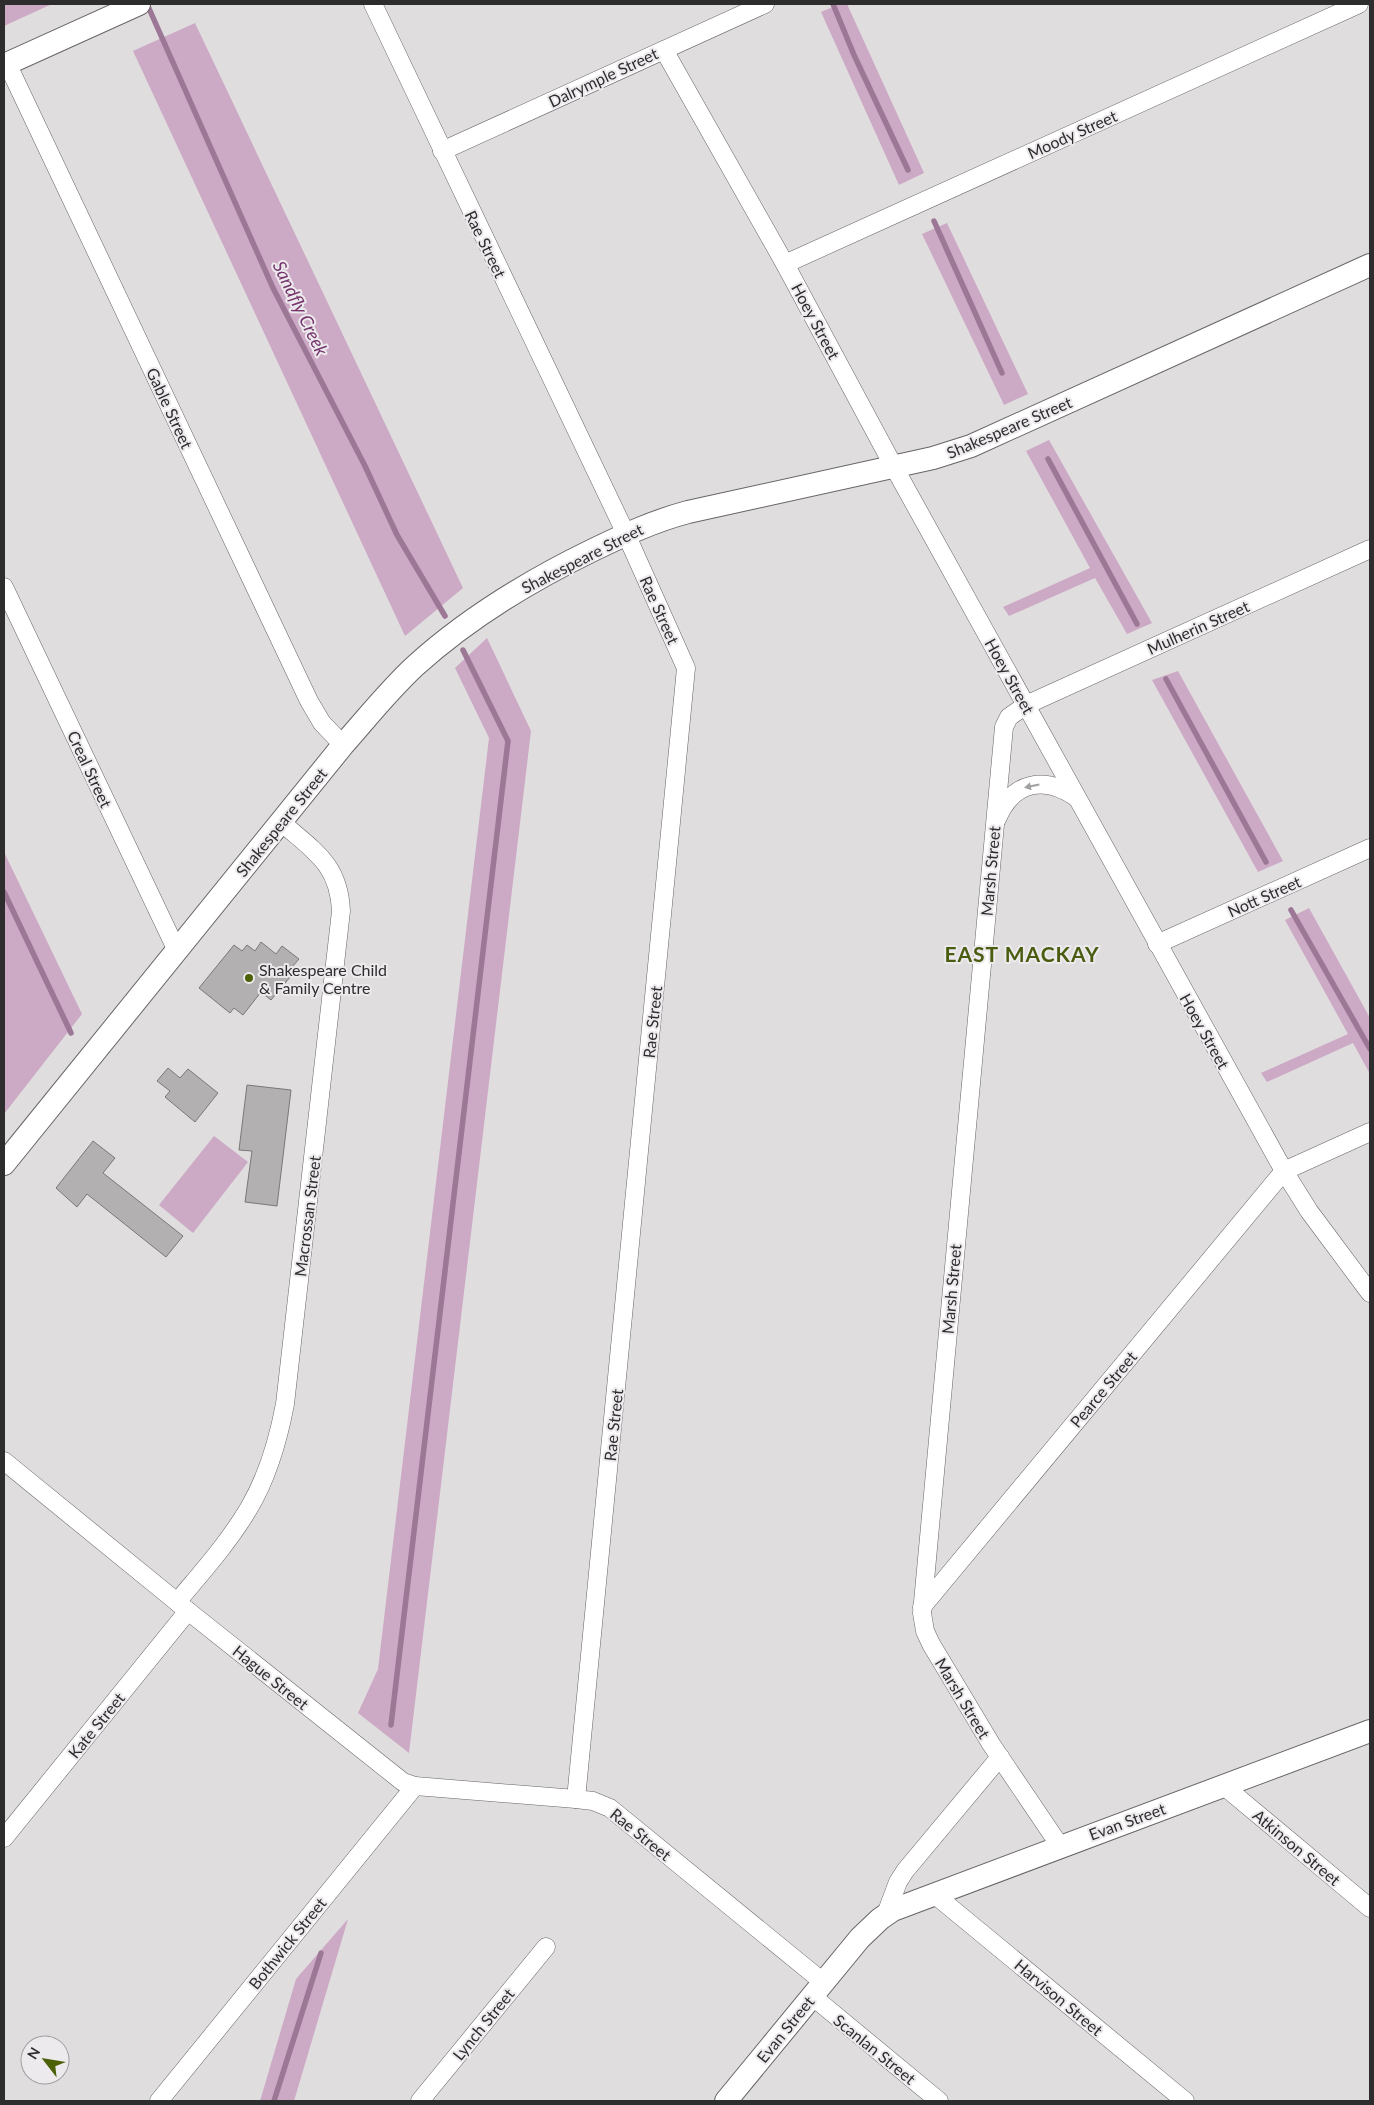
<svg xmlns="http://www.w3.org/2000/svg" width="1374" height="2105" font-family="Lato,sans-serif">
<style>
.green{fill:#cca9c5}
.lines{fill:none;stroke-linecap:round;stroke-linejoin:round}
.stream{stroke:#9c7796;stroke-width:5.5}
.building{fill:#b3b0b2;stroke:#7a7779}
.minor-casing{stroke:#676567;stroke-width:19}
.tertiary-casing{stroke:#676567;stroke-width:24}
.minor{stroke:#fff;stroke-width:18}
.tertiary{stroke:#fff;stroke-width:22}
.oneway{fill:#a1a0a1}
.poi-dot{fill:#4c6008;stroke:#edeaed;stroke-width:2}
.labels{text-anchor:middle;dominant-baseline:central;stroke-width:4;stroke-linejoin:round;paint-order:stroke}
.street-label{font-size:16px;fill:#2e2d2e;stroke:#edeaed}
.poi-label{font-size:16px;fill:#2e2d2e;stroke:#edeaed;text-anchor:start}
.water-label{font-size:18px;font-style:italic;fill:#75356c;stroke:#edeaed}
.district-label{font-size:21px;font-weight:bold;letter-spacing:1px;fill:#495c10;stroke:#edeaed}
</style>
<rect width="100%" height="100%" fill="#e0dddf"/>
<g class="green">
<path d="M 4,4 L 52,4 L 4,26 Z"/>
<path d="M 840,4 L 847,4 L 924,173 L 899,185 L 821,12 Z"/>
<path d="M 195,23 L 463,588 L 405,636 L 133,51 Z"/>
<path d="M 947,223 L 1028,394 L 1004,405 L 922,234 Z"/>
<path d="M 1049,440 L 1152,623 L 1127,634 L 1095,578 L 1009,616 L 1003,607 L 1090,568 L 1026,451 Z"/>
<path d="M 487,638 L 531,731 L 409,1753 L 358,1713 L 378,1669 L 489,738 L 455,668 Z"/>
<path d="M 1178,671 L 1283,861 L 1258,872 L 1152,680 Z"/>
<path d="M 4,852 L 82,1014 L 4,1114 Z"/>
<path d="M 1309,908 L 1370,1018 L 1370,1074 L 1353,1043 L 1267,1082 L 1261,1073 L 1348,1034 L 1285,920 Z"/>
<path d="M 214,1136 L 248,1162 L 193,1233 L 159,1205 Z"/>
<path d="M 348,1919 L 294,2101 L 260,2101 L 296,1979 Z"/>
</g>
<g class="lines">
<g class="stream">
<path d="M 147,4 L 273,288 L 365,466 L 397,535 L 445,616"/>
<path d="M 833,4 L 854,55 L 908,170"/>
<path d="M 934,221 L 1002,373"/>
<path d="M 1048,459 L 1137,624"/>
<path d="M 1166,679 L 1266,862"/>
<path d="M 4,892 L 71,1033"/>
<path d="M 1291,910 L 1370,1049"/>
<path d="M 391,1725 L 508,741 L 463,650"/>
<path d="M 274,2101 L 321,1953"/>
</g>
</g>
<g class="building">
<path d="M 261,942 L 276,954 L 282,946 L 299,959 L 292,967 L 296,970 L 271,1000 L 261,992 L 243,1015 L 234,1008 L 230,1013 L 199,988 L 234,945 L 242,951 L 247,945 L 255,951 Z"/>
<path d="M 168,1068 L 180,1078 L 188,1069 L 218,1093 L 195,1122 L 165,1097 L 170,1091 L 157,1081 Z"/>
<path d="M 247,1085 L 291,1090 L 277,1206 L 245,1202 L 252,1151 L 239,1150 Z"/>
<path d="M 93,1141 L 115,1158 L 103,1173 L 183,1236 L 166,1257 L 87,1194 L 77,1207 L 56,1188 Z"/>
</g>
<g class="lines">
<defs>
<g id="minor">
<path d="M 373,4 L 626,534 L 686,668 L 576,1799 L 593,1801 L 610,1808 L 823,1982"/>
<path d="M 664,50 L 785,264 L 894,467 L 1284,1171 L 1309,1211 L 1370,1293"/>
<path d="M 7,63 L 309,701 L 322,723 L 343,745"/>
<path d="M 442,151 L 765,4"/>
<path d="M 785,264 L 1359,4"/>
<path d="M 4,587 L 177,951"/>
<path d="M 997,819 C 1013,781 1045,775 1077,798"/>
<path d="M 1157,944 L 1370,848"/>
<path d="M 4,1461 L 188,1611 L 403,1782 L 415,1786 L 576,1799"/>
<path d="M 177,1602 C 202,1572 229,1542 249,1508 C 268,1476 278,1441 285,1404 L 341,911 C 339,864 314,851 281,822"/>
<path d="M 922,1607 L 1284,1171 L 1370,1132"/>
<path d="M 1224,1786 L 1370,1908"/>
<path d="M 4,1838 L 188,1611"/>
<path d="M 1060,1846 L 991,1744 L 931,1644 L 925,1631 L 922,1613 L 1004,727 L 1009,717 L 1026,705 L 1370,549"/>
<path d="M 934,1894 L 1185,2101"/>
<path d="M 886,1914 L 898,1882 L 905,1871 L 1000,1757"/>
<path d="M 812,1996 L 939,2101"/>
<path d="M 159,2101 L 415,1786"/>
<path d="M 420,2101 L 546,1947"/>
</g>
<g id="tertiary">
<path d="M 4,65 L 139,4"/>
<path d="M 4,1164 L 343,745 C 367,718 389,690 415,666 C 468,618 529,581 593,550 C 624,535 654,521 688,512 L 933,458 L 971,446 L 1370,265"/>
<path d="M 726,2101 L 860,1938 L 880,1919 L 893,1910 L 1370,1731"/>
</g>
</defs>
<use href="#minor" class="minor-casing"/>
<use href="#tertiary" class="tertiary-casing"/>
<use href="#minor" class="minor"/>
<use href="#tertiary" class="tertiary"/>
</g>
<defs><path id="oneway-solid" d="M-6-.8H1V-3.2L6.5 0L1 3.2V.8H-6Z" transform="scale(1.25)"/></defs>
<use class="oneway" href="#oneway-solid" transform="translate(1032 786) rotate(168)"/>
<circle class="poi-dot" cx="249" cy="978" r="5"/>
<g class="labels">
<g class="street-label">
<text transform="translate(603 77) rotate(-25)">Dalrymple Street</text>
<text transform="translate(1072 134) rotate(-24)">Moody Street</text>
<text transform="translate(486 244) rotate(64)">Rae Street</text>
<text transform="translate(816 321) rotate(62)">Hoey Street</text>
<text transform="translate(170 408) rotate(65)">Gable Street</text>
<text transform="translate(1009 427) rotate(-23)">Shakespeare Street</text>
<text transform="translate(582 558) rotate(-27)">Shakespeare Street</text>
<text transform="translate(660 610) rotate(66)">Rae Street</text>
<text transform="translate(1198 627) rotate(-24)">Mulherin Street</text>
<text transform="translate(1010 676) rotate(61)">Hoey Street</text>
<text transform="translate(90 769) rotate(65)">Creal Street</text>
<text transform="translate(281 822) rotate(-51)">Shakespeare Street</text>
<text transform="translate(990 871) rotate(-85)">Marsh Street</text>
<text transform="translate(1264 896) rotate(-24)">Nott Street</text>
<text transform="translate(652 1022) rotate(-84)">Rae Street</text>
<text transform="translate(1205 1031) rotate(61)">Hoey Street</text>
<text transform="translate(307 1216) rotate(-83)">Macrossan Street</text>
<text transform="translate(951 1289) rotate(-85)">Marsh Street</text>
<text transform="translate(1103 1389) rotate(-50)">Pearce Street</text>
<text transform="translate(613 1425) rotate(-84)">Rae Street</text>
<text transform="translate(271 1677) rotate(39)">Hague Street</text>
<text transform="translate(963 1698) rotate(59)">Marsh Street</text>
<text transform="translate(96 1725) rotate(-51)">Kate Street</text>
<text transform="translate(1127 1821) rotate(-20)">Evan Street</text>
<text transform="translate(641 1834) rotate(39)">Rae Street</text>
<text transform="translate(1297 1847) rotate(40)">Atkinson Street</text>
<text transform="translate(287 1943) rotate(-51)">Bothwick Street</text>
<text transform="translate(1059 1997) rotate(40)">Harvison Street</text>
<text transform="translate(483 2024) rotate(-51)">Lynch Street</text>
<text transform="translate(785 2029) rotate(-51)">Evan Street</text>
<text transform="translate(875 2049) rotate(39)">Scanlan Street</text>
</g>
<g class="poi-label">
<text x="259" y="969">Shakespeare Child<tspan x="259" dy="18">&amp; Family Centre</tspan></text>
</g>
<g class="water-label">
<text transform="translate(301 308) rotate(64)">Sandfly Creek</text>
</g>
<g class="district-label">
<text x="1022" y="953">EAST MACKAY</text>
</g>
</g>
<rect width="1374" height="2105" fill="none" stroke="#2e2d2e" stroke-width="10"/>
<g transform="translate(45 2060) rotate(301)"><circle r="24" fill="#edeaed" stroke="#a19ea1"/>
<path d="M0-4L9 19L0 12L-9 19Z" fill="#4c6008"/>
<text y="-8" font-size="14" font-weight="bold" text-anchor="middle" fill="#2e2d2e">N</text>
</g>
</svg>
